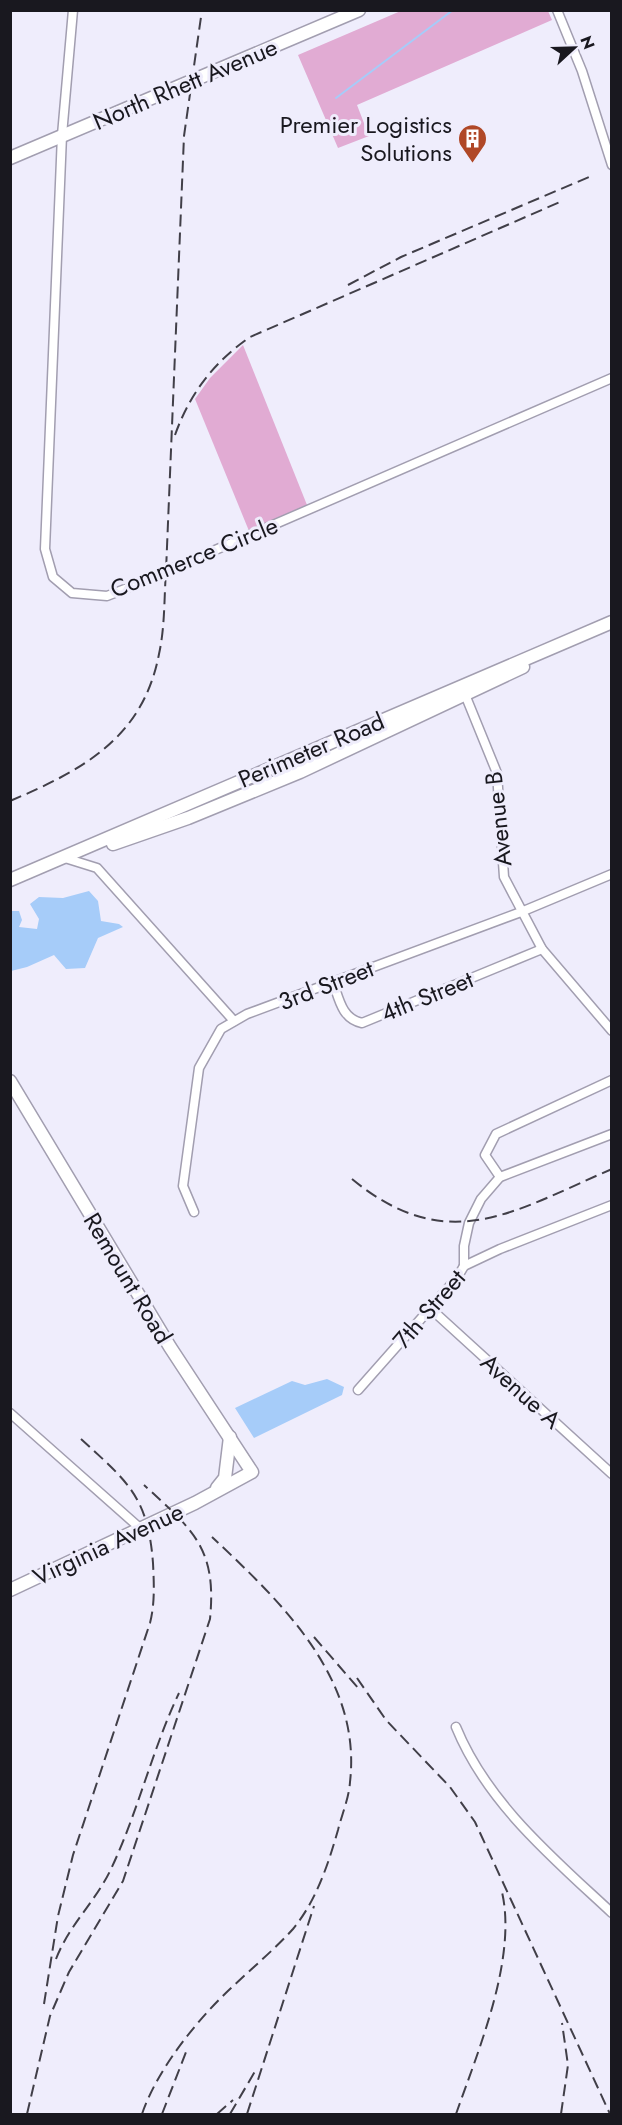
<svg xmlns="http://www.w3.org/2000/svg" width="622" height="2125" font-family="Jost,sans-serif">
<style>
.green{fill:#e1abd3}
.water{fill:#a6ccf9}
.lines{fill:none;stroke-linecap:round;stroke-linejoin:round}
.stream{stroke:#a6ccf9;stroke-width:2}
.street-casing{stroke:#a29eb0;stroke-width:11}
.secondary-casing{stroke:#a29eb0;stroke-width:15}
.street{stroke:#fff;stroke-width:8}
.secondary{stroke:#fff;stroke-width:12}
.rail{stroke:#413f48;stroke-width:2;stroke-dasharray:12 6;stroke-linecap:butt}
.labels{text-anchor:middle;dominant-baseline:central;stroke-width:6;stroke-linejoin:round;paint-order:stroke}
.street-label{font-size:24px;fill:#19181f;stroke:#efedfc}
.poi-label{font-size:24px;fill:#19181f;stroke:#efedfc;text-anchor:end}
</style>
<rect width="100%" height="100%" fill="#efedfc"/>
<g class="green">
<path d="M 403,10 L 548,11 L 552,20 L 357,105 L 369,136 L 338,148 L 298,55 Z"/>
<path d="M 243,345 L 307,505 L 249,531 L 195,399 L 210,378 Z"/>
</g>
<g class="water">
<path d="M 89,891 L 98,901 L 101,921 L 119,924 L 123,927 L 98,938 L 85,968 L 66,969 L 54,955 L 27,967 L 11,971 L 11,911 L 19,911 L 22,920 L 19,927 L 37,929 L 39,919 L 30,904 L 39,897 L 63,898 Z"/>
<path d="M 327,1379 L 344,1387 L 342,1395 L 254,1438 L 235,1408 L 292,1381 L 305,1385 Z"/>
</g>
<g class="lines">
<path class="stream" d="M 336,98 L 453,10"/>
<defs>
<g id="street">
<path d="M 73,10 L 62,135 L 45,549 L 53,577 L 72,593 L 107,596 L 130,587 L 612,378"/>
<path d="M 557,10 L 582,71 L 612,165"/>
<path d="M 464,692 L 497,773 L 504,877 L 542,949 L 612,1031"/>
<path d="M 65,858 L 97,868 L 234,1021"/>
<path d="M 333,982 C 339,999 342,1019 362,1023 L 542,949"/>
<path d="M 500,1177 L 485,1155 L 496,1134 L 612,1080"/>
<path d="M 194,1212 L 183,1186 L 199,1068 L 221,1029 L 247,1014 L 521,912 L 612,874"/>
<path d="M 464,1266 L 464,1246 L 469,1223 L 481,1199 L 500,1177 L 612,1134"/>
<path d="M 431,1309 L 612,1474"/>
<path d="M 358,1390 L 457,1278 L 464,1266 L 500,1249 L 612,1205"/>
<path d="M 10,1413 L 141,1529"/>
<path d="M 456,1727 C 487,1803 553,1858 612,1913"/>
</g>
<g id="secondary">
<path d="M 10,158 L 359,10"/>
<path d="M 113,844 L 188,818 L 300,772 L 523,667"/>
<path d="M 10,880 L 612,622"/>
<path d="M 10,1081 L 170,1347 L 252,1472 L 195,1503 L 10,1590"/>
<path d="M 217,1488 L 225,1478 L 230,1437"/>
</g>
</defs>
<use href="#street" class="street-casing"/>
<use href="#secondary" class="secondary-casing"/>
<use href="#street" class="street"/>
<use href="#secondary" class="secondary"/>
<g class="rail">
<path d="M 348,285 L 401,257 L 589,177"/>
<path d="M 175,435 C 190,393 214,362 250,337 L 560,202"/>
<path d="M 10,801 C 83,770 143,738 159,654 C 165,627 164,599 166,571 L 184,136 L 202,10"/>
<path d="M 352,1179 C 448,1258 514,1211 612,1169"/>
<path d="M 314,1637 L 359,1689"/>
<path d="M 357,1678 L 386,1720 L 450,1787 L 475,1822 L 610,2114"/>
<path d="M 56,1959 C 69,1925 96,1901 111,1869 C 138,1812 152,1750 179,1693"/>
<path d="M 44,2004 L 58,1916 L 73,1855 L 150,1623 C 155,1603 154,1584 153,1563 C 148,1497 128,1482 81,1439"/>
<path d="M 27,2114 L 50,2016 L 69,1972 L 123,1881 L 210,1619 C 217,1548 193,1530 144,1485"/>
<path d="M 142,2114 C 157,2070 196,2021 230,1989 C 251,1969 274,1950 293,1929 C 316,1901 328,1865 338,1830 C 342,1814 349,1798 350,1782 C 362,1678 281,1602 212,1537"/>
<path d="M 162,2114 L 188,2047"/>
<path d="M 217,2114 L 233,2100"/>
<path d="M 230,2114 L 257,2068"/>
<path d="M 247,2114 L 314,1906"/>
<path d="M 456,2114 C 478,2051 519,1955 501,1888"/>
<path d="M 561,2114 L 568,2065 L 562,2023"/>
</g>
</g>
<defs>
<symbol id="building-pin" viewBox="-11 -11 22 30"><path d="M0 17L-7.5 6A9.5 9.5 0 1 1 7.5 6Z" fill="#b04827" stroke="#efedfc"/><path d="M-4-6H4V6H1V3H-1V6H-4ZM-2.5-4.3h1.7v1.8h-1.7ZM.8-4.3h1.7v1.8H.8ZM-2.5-1h1.7V.8h-1.7ZM.8-1h1.7V.8H.8Z" fill="#fff"/></symbol>
</defs>
<g fill-rule="evenodd">
<use href="#building-pin" x="456" y="122" width="33" height="45"/>
</g>
<g class="labels">
<g class="street-label">
<text transform="translate(185 84) rotate(-23)">North Rhett Avenue</text>
<text transform="translate(194 557) rotate(-22)">Commerce Circle</text>
<text transform="translate(311 750) rotate(-23)">Perimeter Road</text>
<text transform="translate(498 819) rotate(-96)">Avenue B</text>
<text transform="translate(326 985) rotate(-21)">3rd Street</text>
<text transform="translate(427 996) rotate(-22)">4th Street</text>
<text transform="translate(128 1278) rotate(59)">Remount Road</text>
<text transform="translate(429 1309) rotate(-49)">7th Street</text>
<text transform="translate(521 1391) rotate(42)">Avenue A</text>
<text transform="translate(108 1544) rotate(-25)">Virginia Avenue</text>
</g>
<g class="poi-label">
<text x="452" y="124">Premier Logistics<tspan x="452" dy="28">Solutions</tspan></text>
</g>
</g>
<rect width="622" height="2125" fill="none" stroke="#19181f" stroke-width="24"/>
<g transform="translate(574 48) rotate(68)" stroke="#efedfc" stroke-width="4.5" paint-order="stroke">
<path d="M0-4.5L10 22L0 15L-10 22Z" fill="#19181f"/>
<text y="-9" font-size="16" font-weight="bold" text-anchor="middle" fill="#19181f">N</text>
</g>
</svg>
